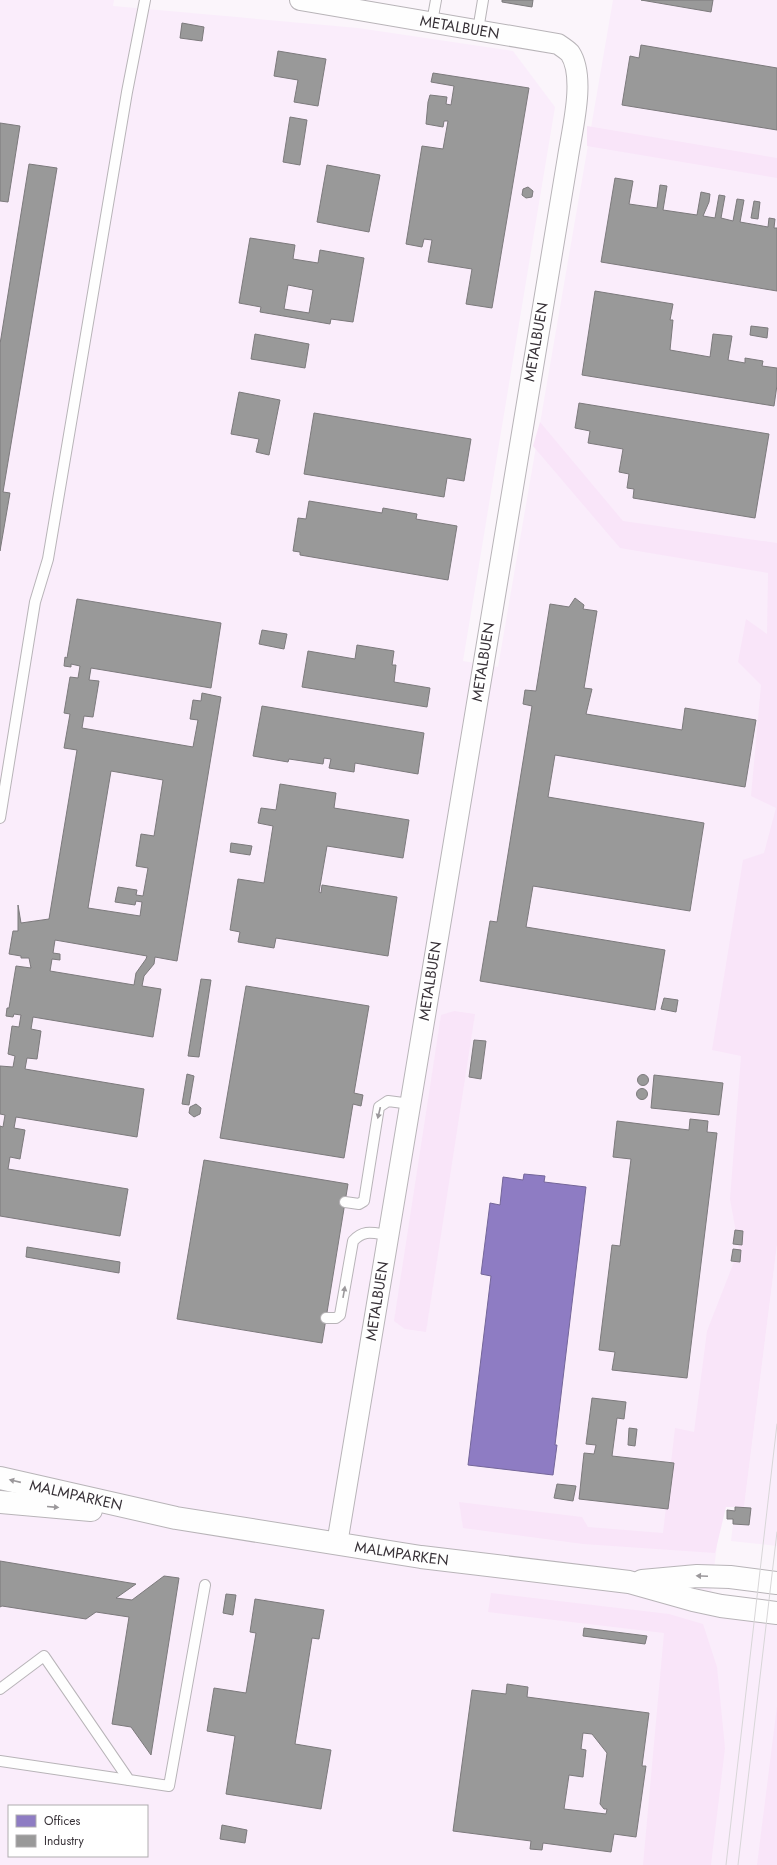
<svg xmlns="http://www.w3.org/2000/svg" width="777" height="1865" font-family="Jost,sans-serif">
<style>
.built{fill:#faedfb;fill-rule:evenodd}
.green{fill:#f9e5f9}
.offices{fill:#8e7cc3;stroke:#746699}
.industry{fill:#999;stroke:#7c7a7c;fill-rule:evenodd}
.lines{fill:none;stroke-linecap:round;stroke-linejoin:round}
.service-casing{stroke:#b8b4b8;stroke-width:12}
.minor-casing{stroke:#b8b4b8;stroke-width:22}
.tertiary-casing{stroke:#b8b4b8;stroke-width:24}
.service{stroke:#fefefe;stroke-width:10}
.minor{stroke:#fefefe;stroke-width:20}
.tertiary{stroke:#fefefe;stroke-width:22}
.tram{stroke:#d8d6d8;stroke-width:1}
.oneway{fill:#9b989b}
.labels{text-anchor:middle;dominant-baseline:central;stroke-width:4;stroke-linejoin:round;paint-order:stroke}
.street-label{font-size:15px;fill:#383238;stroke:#fff}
</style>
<rect width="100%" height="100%" fill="#fbf5fb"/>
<g class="built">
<path d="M 0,0 L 114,0 L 113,6 L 358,28 L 513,51 L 555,107 L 463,661 L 498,667 L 613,0 L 777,0 L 777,1065 L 709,1609 L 777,1618 L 777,1865 L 0,1865 ZM 9,1806 L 147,1806 L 147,1856 L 9,1856 Z"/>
<path d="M 777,1245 L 777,1546 L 731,1541 L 735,1506 L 744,1507 Z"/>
</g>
<g class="green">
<path d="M 587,126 L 777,158 L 777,178 L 587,146 Z"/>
<path d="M 540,422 L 623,521 L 777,543 L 777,1245 L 744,1507 L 726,1507 L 715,1553 L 583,1544 L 463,1528 L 459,1502 L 582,1517 L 588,1527 L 663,1533 L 675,1428 L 694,1432 L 707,1331 L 739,1249 L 730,1199 L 741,1056 L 712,1050 L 743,860 L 764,853 L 776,808 L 751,796 L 761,685 L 738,662 L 746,619 L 767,634 L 768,573 L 620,548 L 533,446 Z"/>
<path d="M 454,1011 L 475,1014 L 426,1332 L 405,1329 L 394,1321 L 441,1015 Z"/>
<path d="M 491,1593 L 669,1614 L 703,1624 L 717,1667 L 725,1748 L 711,1865 L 643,1865 L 664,1633 L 488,1612 Z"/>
<path d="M 777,1706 L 777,1865 L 757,1865 Z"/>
</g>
<path class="offices" d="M 524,1174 L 545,1176 L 544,1182 L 586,1187 L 555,1445 L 557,1445 L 553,1475 L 468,1465 L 491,1276 L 481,1274 L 490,1203 L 500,1205 L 503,1177 L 523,1180 Z"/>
<g class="industry">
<path d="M 502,0 L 533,0 L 532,7 L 502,2 Z"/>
<path d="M 641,0 L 713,0 L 711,12 Z"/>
<path d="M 182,23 L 204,27 L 202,41 L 180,38 Z"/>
<path d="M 641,45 L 777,68 L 777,130 L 622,105 L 630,56 L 639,58 Z"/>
<path d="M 278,51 L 326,59 L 318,106 L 294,102 L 298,80 L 274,76 Z"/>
<path d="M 433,73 L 529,88 L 492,308 L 466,304 L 472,269 L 428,262 L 432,240 L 424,239 L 422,247 L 406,244 L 422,146 L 443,149 L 448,121 L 444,121 L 443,127 L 426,124 L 428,102 L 430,95 L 447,97 L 446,104 L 451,105 L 454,86 L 431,82 Z"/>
<path d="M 290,117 L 307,120 L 300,165 L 283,162 Z"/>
<path d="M 0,123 L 20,126 L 8,202 L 0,201 Z"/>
<path d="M 29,164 L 57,168 L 3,492 L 10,493 L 0,551 L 0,344 Z"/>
<path d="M 327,165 L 380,175 L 369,232 L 317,222 Z"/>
<path d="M 615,178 L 633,181 L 629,204 L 657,208 L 660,185 L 667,186 L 663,210 L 697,215 L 701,192 L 710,194 L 709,202 L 703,216 L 715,218 L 719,195 L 725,196 L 721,218 L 733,221 L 737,199 L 744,200 L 740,222 L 768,227 L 769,218 L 775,219 L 774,228 L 777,228 L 777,291 L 601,262 Z"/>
<path d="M 528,187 L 533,191 L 532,197 L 526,198 L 522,195 L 523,189 Z"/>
<path d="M 754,201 L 760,202 L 758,219 L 751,218 Z"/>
<path d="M 250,238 L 295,245 L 293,259 L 318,263 L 320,250 L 364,258 L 353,322 L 331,319 L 330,324 L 260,312 L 261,307 L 239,303 ZM 288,285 L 313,290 L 309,313 L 284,309 Z"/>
<path d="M 595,291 L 673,304 L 670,320 L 673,320 L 670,350 L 710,357 L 713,334 L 732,336 L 728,360 L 745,363 L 745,358 L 763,361 L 762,366 L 777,368 L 777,385 L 774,406 L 582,375 Z"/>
<path d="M 751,326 L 768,328 L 767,338 L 750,335 Z"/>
<path d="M 255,334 L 309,344 L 305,368 L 251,359 Z"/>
<path d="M 239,392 L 280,400 L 269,455 L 256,452 L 259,439 L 231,434 Z"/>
<path d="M 579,403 L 769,434 L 755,518 L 633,498 L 634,489 L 627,488 L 629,474 L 619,472 L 623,449 L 588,443 L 590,431 L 575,428 Z"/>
<path d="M 314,413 L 471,439 L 464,481 L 447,478 L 444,497 L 304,474 Z"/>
<path d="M 309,501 L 382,513 L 383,508 L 417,514 L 416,519 L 457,526 L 448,580 L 300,555 L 300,552 L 293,551 L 298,518 L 306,519 Z"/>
<path d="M 575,598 L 584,605 L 583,609 L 597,611 L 584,688 L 592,689 L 586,714 L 682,730 L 685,708 L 756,720 L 745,787 L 555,755 L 548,797 L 704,823 L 690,911 L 533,886 L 526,927 L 665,950 L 655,1010 L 480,981 L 490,921 L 497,922 L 532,706 L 523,704 L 525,690 L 536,691 L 550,604 L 569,607 Z"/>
<path d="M 77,599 L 221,623 L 211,688 L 91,668 L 89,680 L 99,681 L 93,717 L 84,716 L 82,728 L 193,747 L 198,720 L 190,719 L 193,700 L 201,701 L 202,693 L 221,697 L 177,961 L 155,957 L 154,964 L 144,976 L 142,986 L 161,989 L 153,1037 L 33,1017 L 31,1029 L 41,1031 L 37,1059 L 27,1058 L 25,1069 L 144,1089 L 137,1137 L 16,1117 L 14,1128 L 25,1130 L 20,1159 L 10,1157 L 8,1169 L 128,1189 L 120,1236 L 0,1216 L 0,1126 L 3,1127 L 5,1115 L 0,1114 L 0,1066 L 13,1067 L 15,1056 L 8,1054 L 12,1026 L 19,1027 L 21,1015 L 14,1014 L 13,1017 L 6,1016 L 7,1008 L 9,1008 L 16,966 L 31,968 L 29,958 L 21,958 L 21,956 L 9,954 L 13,931 L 18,931 L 18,905 L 21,923 L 49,919 L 77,750 L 64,748 L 70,714 L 64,713 L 70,677 L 78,678 L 80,666 L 71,664 L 71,667 L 64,666 L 65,657 L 67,658 ZM 111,771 L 163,780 L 154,836 L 141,834 L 136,866 L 148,868 L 143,896 L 136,895 L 137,890 L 118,887 L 115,902 L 135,905 L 136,901 L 142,902 L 140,916 L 88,908 ZM 55,940 L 147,956 L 146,959 L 136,973 L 134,985 L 50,971 L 52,959 L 60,960 L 60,954 L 53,953 Z"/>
<path d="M 262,630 L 287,634 L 284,649 L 259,644 Z"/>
<path d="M 357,645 L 394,651 L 392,665 L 396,665 L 394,682 L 430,688 L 427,707 L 302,687 L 308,651 L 355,659 Z"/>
<path d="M 262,706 L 424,733 L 418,774 L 355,763 L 354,772 L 329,768 L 331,759 L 324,758 L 323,764 L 289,759 L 288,762 L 253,756 Z"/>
<path d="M 280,784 L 336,793 L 334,808 L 409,820 L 403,858 L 327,846 L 319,892 L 321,893 L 322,885 L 397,897 L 388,956 L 276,938 L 274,948 L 238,942 L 240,932 L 230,930 L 238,879 L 264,883 L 273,826 L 258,823 L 261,808 L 276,810 Z"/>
<path d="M 231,843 L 252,846 L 250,855 L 230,852 Z"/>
<path d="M 201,979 L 211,980 L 199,1057 L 188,1056 Z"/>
<path d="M 246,986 L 369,1006 L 354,1093 L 363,1095 L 361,1106 L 353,1104 L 344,1158 L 220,1138 Z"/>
<path d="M 664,998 L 678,1000 L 676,1012 L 661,1009 Z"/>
<path d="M 474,1040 L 486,1041 L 481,1079 L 469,1077 Z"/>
<path d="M 187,1074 L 194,1076 L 189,1105 L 182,1104 Z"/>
<circle cx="643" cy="1080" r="5.5"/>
<path d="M 654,1075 L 723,1083 L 719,1115 L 651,1108 Z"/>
<circle cx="642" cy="1094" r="5.5"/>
<path d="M 196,1104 L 201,1108 L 200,1114 L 194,1117 L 189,1113 L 190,1107 Z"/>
<path d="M 690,1119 L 708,1121 L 707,1132 L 717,1133 L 687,1378 L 612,1370 L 615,1352 L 599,1350 L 612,1245 L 620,1246 L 631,1159 L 613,1157 L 617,1121 L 689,1130 Z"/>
<path d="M 204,1160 L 348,1184 L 322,1343 L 177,1319 Z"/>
<path d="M 735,1230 L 743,1231 L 742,1245 L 733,1244 Z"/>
<path d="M 27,1247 L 120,1262 L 119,1273 L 26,1257 Z"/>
<path d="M 733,1249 L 741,1250 L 740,1262 L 731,1261 Z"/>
<path d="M 592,1398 L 626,1402 L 624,1419 L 617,1418 L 612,1456 L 674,1463 L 668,1509 L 579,1499 L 584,1453 L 594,1454 L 596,1445 L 586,1444 Z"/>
<path d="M 629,1428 L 637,1429 L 635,1446 L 628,1445 Z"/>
<path d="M 557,1484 L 576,1486 L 573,1501 L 554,1498 Z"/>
<path d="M 735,1507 L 751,1508 L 749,1525 L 733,1524 L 733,1519 L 727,1519 L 727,1510 L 735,1511 Z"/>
<path d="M 0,1561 L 136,1584 L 116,1598 L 132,1600 L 164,1576 L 179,1578 L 151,1755 L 131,1727 L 112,1724 L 129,1617 L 96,1612 L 86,1619 L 2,1606 L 0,1607 Z"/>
<path d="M 226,1594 L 236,1595 L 233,1615 L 223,1613 Z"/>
<path d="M 255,1599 L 324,1610 L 319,1639 L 312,1638 L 295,1744 L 331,1750 L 321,1809 L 226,1794 L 235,1736 L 207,1731 L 214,1688 L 246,1693 L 256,1633 L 250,1632 Z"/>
<path d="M 584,1628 L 647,1636 L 645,1644 L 583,1636 Z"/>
<path d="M 507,1684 L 528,1687 L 527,1697 L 649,1713 L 642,1766 L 646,1766 L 636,1837 L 614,1834 L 611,1852 L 543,1843 L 542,1850 L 530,1849 L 531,1841 L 453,1831 L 472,1690 L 506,1694 ZM 583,1733 L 592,1734 L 607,1753 L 600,1804 L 604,1809 L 607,1809 L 606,1814 L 564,1809 L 569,1775 L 583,1777 L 586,1750 L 581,1749 Z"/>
<path d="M 222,1825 L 247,1830 L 245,1843 L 220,1839 Z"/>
</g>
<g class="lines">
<defs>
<g id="service">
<path d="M 432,22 L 436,0"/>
<path d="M 478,30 L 483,0"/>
<path d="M 0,818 L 35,602 L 48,559 L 127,92 L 145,0"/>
<path d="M 345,1202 L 359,1204 L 364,1201 L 379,1107 L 388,1101 L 411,1104"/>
<path d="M 326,1318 L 336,1318 L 340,1315 L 353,1241 C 364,1229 373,1233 388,1235"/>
<path d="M 0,1689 L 44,1656 L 129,1780 L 169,1786 L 205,1585"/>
<path d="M 0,1761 L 129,1780"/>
</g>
<g id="minor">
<path id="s1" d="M 300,0 L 558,44 C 561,46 567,50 570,53 C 586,77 572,130 568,157 L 337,1544"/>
</g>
<g id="tertiary">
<path id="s2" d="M 0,1478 L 176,1518 L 421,1557 L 629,1582 L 693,1600 L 721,1606 L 777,1613"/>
<path d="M 0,1502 L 91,1510"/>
<path d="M 642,1581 L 697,1576 L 730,1577 L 777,1583"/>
</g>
</defs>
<use href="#service" class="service-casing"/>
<use href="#minor" class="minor-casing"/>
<use href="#tertiary" class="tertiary-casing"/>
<use href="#service" class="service"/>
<use href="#minor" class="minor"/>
<use href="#tertiary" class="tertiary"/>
<g class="tram">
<path d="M 726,1865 L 777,1424"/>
<path d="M 738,1865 L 777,1532"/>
</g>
</g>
<defs><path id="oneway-solid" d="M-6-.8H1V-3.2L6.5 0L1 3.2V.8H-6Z"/></defs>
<g class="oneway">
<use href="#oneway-solid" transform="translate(379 1113) rotate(103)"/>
<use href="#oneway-solid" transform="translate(344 1292) rotate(-80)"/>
<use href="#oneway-solid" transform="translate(15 1481) rotate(-167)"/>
<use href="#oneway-solid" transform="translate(53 1507) rotate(5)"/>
<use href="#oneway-solid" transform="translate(702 1576) rotate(-178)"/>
</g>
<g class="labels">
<g class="street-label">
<text stroke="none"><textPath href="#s1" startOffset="162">METALBUEN</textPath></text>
<text transform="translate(536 342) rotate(-80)">METALBUEN</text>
<text transform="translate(483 662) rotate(-81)">METALBUEN</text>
<text transform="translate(430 981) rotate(-81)">METALBUEN</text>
<text transform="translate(377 1301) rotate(-81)">METALBUEN</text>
<text stroke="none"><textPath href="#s2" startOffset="78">MALMPARKEN</textPath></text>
<text stroke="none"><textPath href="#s2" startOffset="409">MALMPARKEN</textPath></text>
</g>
</g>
<rect x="8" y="1805" width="140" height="52" fill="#ffffff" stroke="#afadaf"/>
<rect x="16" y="1815" width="20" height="12" fill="#8e7cc3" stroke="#afadaf"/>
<text x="44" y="1825" font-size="12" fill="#383238">Offices</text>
<rect x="16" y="1835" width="20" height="12" fill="#999999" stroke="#afadaf"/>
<text x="44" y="1845" font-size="12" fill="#383238">Industry</text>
</svg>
